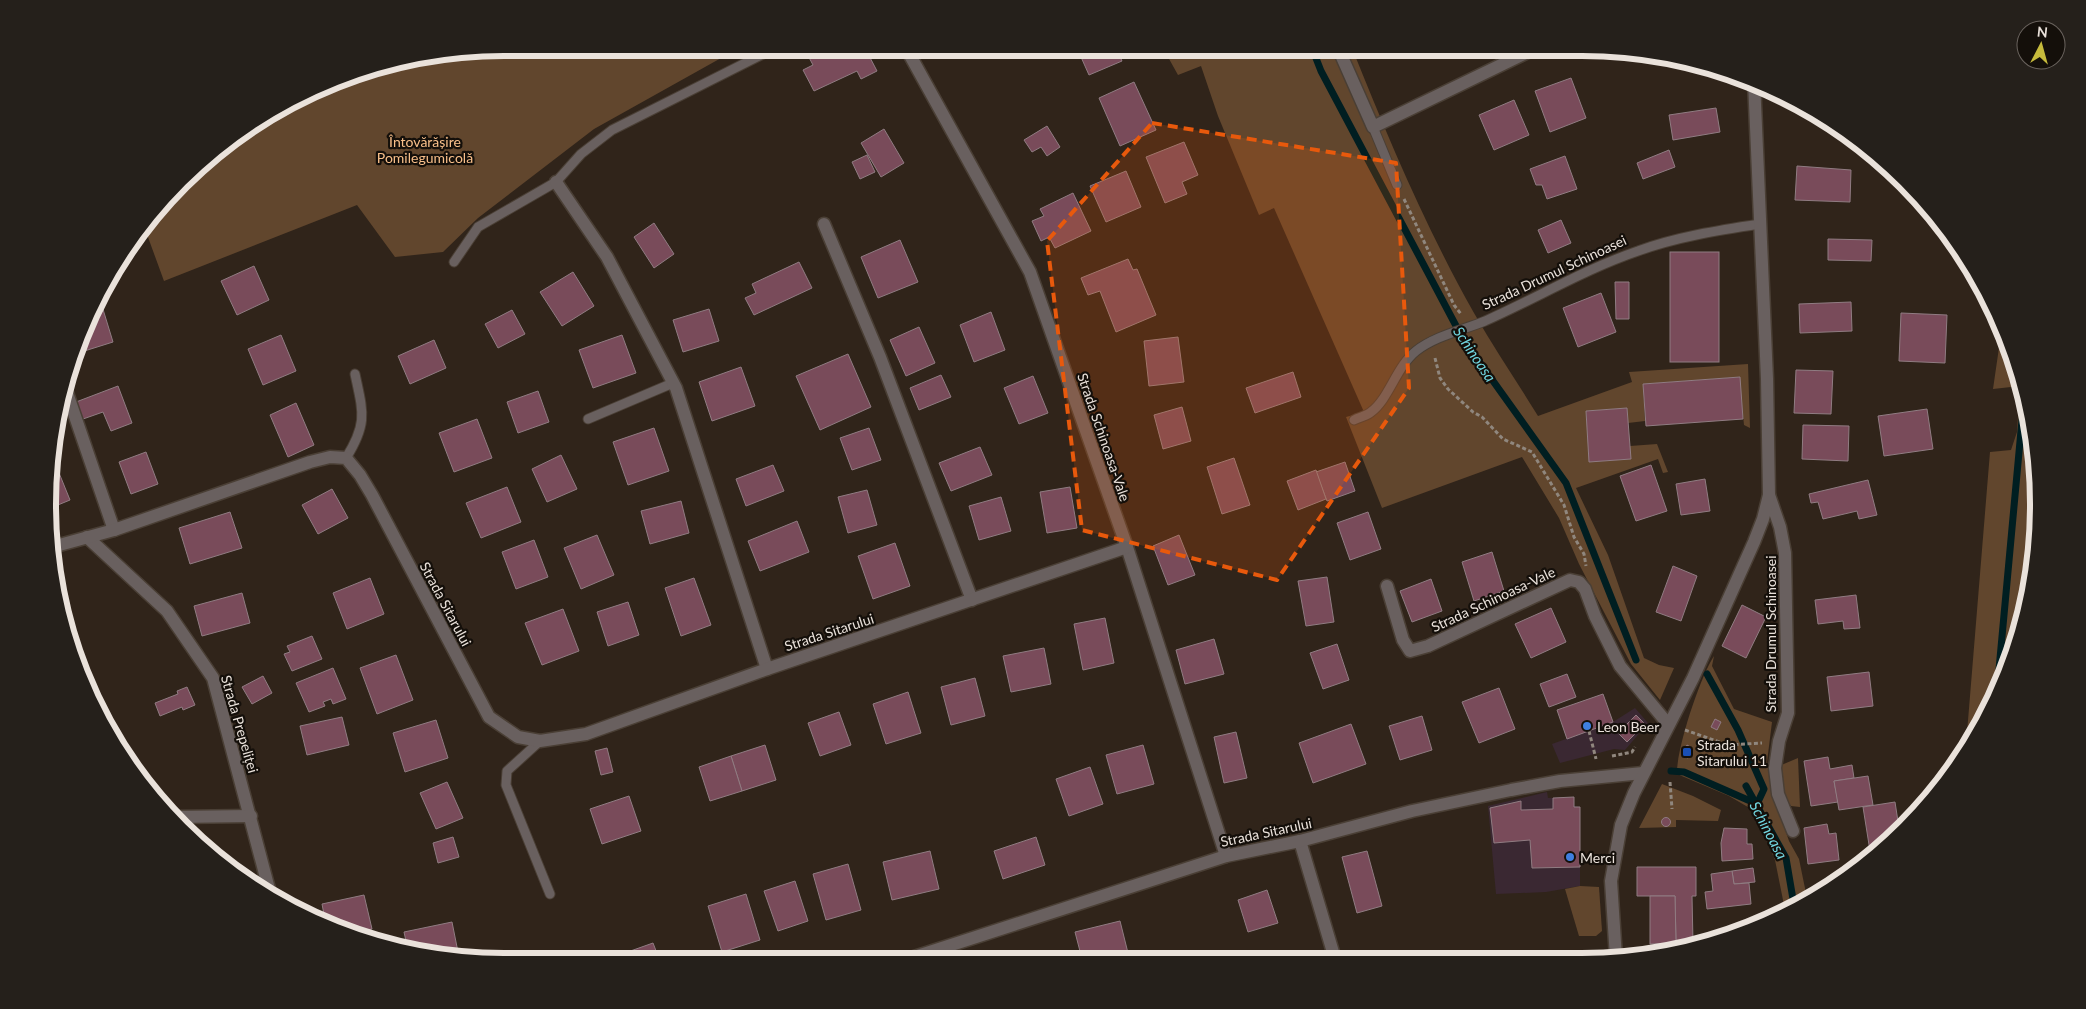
<svg xmlns="http://www.w3.org/2000/svg" width="2086" height="1009" font-family="Lato,sans-serif">
<style>
.commercial{fill:#3a2832}
.green{fill:#61462d}
.lines{fill:none;stroke-linecap:round;stroke-linejoin:round}
.stream{stroke:#001e21;stroke-width:7}
.building{fill:#794b5a;stroke:#907c82}
.service-casing{stroke:#4a3f35;stroke-width:11}
.minor-casing{stroke:#4a3f35;stroke-width:15}
.tertiary-casing{stroke:#4a3f35;stroke-width:15}
.path{stroke:#90877e;stroke-width:3;stroke-dasharray:4 2.5;stroke-linecap:butt}
.service{stroke:#69605f;stroke-width:9}
.minor{stroke:#69605f;stroke-width:12}
.tertiary{stroke:#69605f;stroke-width:12}
.marked{fill:#e8590c;fill-opacity:0.2;stroke:#e8590c;stroke-width:4;stroke-dasharray:10 6;stroke-linejoin:round}
.shop-dot{fill:#3f7fe0;stroke:#140f0a;stroke-width:2}
.transit-dot{fill:#1a4fb4;stroke:#140f0a;stroke-width:2}
.labels{text-anchor:middle;dominant-baseline:central;stroke-width:4.5;stroke-linejoin:round;paint-order:stroke}
.park-label{font-size:14px;fill:#f8bf8a;stroke:#140f0a}
.street-label{font-size:14px;fill:#eae2db;stroke:#140f0a}
.poi-label{font-size:14px;fill:#eae2db;stroke:#140f0a;text-anchor:start}
.water-label{font-size:15px;font-style:italic;fill:#71d6e0;stroke:#140f0a}
.rim{fill:none;stroke:#eae2db;stroke-width:6}
</style>
<rect width="100%" height="100%" fill="#30241a"/>
<g class="commercial">
<path d="M 1635,708 L 1648,723 L 1625,750 L 1614,749 L 1560,763 L 1552,744 L 1613,722 Z"/>
<path d="M 1547,792 L 1548,798 L 1574,797 L 1574,806 L 1580,807 L 1580,886 L 1546,892 L 1496,894 L 1488,806 Z"/>
</g>
<g class="green">
<path d="M 505,48 L 739,48 L 594,129 L 478,218 L 443,252 L 395,257 L 357,205 L 164,281 L 145,229 L 226,142 L 357,72 Z"/>
<path d="M 1163,48 L 1352,48 C 1388,138 1426,228 1474,313 C 1494,348 1517,382 1538,416 L 1632,382 L 1629,372 L 1748,364 L 1750,428 L 1744,425 L 1739,377 L 1643,384 L 1645,421 L 1628,423 L 1627,408 L 1586,411 L 1590,462 L 1630,459 L 1630,446 L 1657,444 L 1668,472 L 1663,473 L 1658,459 L 1576,488 L 1608,555 L 1644,658 L 1659,665 L 1674,668 L 1660,700 L 1631,664 L 1579,564 L 1559,518 L 1522,457 L 1382,508 L 1346,417 L 1364,412 L 1274,208 L 1259,215 L 1218,116 L 1201,66 L 1178,75 Z"/>
<path d="M 2002,327 L 2030,416 L 2038,505 L 2030,594 L 2004,680 L 1966,745 L 1990,452 L 2011,450 L 2017,432 L 2020,386 L 1993,389 Z"/>
<path d="M 1714,656 L 1712,666 L 1734,709 L 1772,722 L 1767,762 L 1774,797 L 1789,841 L 1799,859 L 1807,898 L 1785,910 L 1775,860 L 1753,810 L 1729,796 L 1677,774 C 1676,750 1700,677 1714,656 Z"/>
<path d="M 1798,758 L 1800,807 L 1791,806 L 1785,797 L 1779,766 Z"/>
<path d="M 1662,784 L 1693,796 L 1721,810 L 1718,821 L 1676,820 L 1676,827 L 1639,828 Z"/>
<path d="M 1580,886 L 1599,887 L 1602,931 L 1596,936 L 1579,936 L 1565,889 Z"/>
</g>
<g class="lines">
<g class="stream">
<path d="M 1312,48 L 1321,71 L 1463,339 L 1566,483 L 1636,660"/>
<path d="M 1997,691 L 2024,398"/>
<path d="M 1671,771 L 1684,772 L 1757,804 L 1764,789 L 1738,730 L 1707,674"/>
<path d="M 1746,786 L 1786,858 L 1794,905"/>
</g>
</g>
<g class="building">
<path d="M 811,48 L 865,48 L 877,71 L 861,79 L 857,71 L 814,91 L 803,70 L 813,65 L 805,50 Z"/>
<path d="M 1005,48 L 1038,48 L 1009,58 Z"/>
<path d="M 1077,48 L 1116,48 L 1122,61 L 1089,75 Z"/>
<path d="M 1643,54 L 1671,56 L 1694,64 L 1643,61 Z"/>
<path d="M 1571,78 L 1586,118 L 1550,132 L 1535,91 Z"/>
<path d="M 1134,82 L 1156,130 L 1120,146 L 1099,98 Z"/>
<path d="M 1514,100 L 1529,135 L 1494,150 L 1479,115 Z"/>
<path d="M 1716,108 L 1720,132 L 1673,140 L 1669,115 Z"/>
<path d="M 1047,126 L 1060,147 L 1047,156 L 1041,147 L 1032,152 L 1024,140 Z"/>
<path d="M 884,129 L 904,163 L 881,177 L 861,143 Z"/>
<path d="M 1184,142 L 1198,175 L 1182,182 L 1187,194 L 1165,203 L 1146,157 Z"/>
<path d="M 1669,150 L 1675,167 L 1643,179 L 1637,163 Z"/>
<path d="M 867,155 L 875,172 L 860,179 L 852,162 Z"/>
<path d="M 1565,156 L 1577,189 L 1547,199 L 1542,185 L 1536,185 L 1530,169 Z"/>
<path d="M 1797,166 L 1851,170 L 1850,202 L 1795,200 Z"/>
<path d="M 1126,171 L 1141,207 L 1106,222 L 1090,186 Z"/>
<path d="M 1073,193 L 1091,231 L 1055,248 L 1049,237 L 1041,241 L 1032,221 L 1044,216 L 1040,209 Z"/>
<path d="M 1561,220 L 1571,243 L 1548,253 L 1538,230 Z"/>
<path d="M 654,223 L 674,254 L 654,268 L 634,237 Z"/>
<path d="M 1828,239 L 1872,240 L 1871,261 L 1828,260 Z"/>
<path d="M 900,240 L 918,282 L 878,298 L 861,257 Z"/>
<rect x="1670" y="252" width="49" height="110"/>
<path d="M 1128,259 L 1133,270 L 1137,269 L 1156,315 L 1116,332 L 1100,291 L 1088,295 L 1081,278 Z"/>
<path d="M 799,262 L 812,288 L 754,315 L 745,298 L 756,293 L 752,284 Z"/>
<path d="M 254,266 L 269,300 L 237,315 L 221,281 Z"/>
<path d="M 573,272 L 594,306 L 562,326 L 540,292 Z"/>
<path d="M 1615,282 L 1629,282 L 1629,319 L 1616,319 Z"/>
<path d="M 1601,293 L 1616,332 L 1578,347 L 1563,308 Z"/>
<path d="M 1851,302 L 1852,331 L 1800,333 L 1799,304 Z"/>
<path d="M 102,306 L 113,342 L 78,353 L 77,348 L 82,329 L 94,308 Z"/>
<path d="M 709,309 L 719,341 L 683,352 L 673,320 Z"/>
<path d="M 512,310 L 525,334 L 498,348 L 485,324 Z"/>
<path d="M 991,312 L 1005,350 L 974,362 L 960,325 Z"/>
<path d="M 1901,313 L 1947,315 L 1945,363 L 1899,361 Z"/>
<path d="M 919,327 L 935,363 L 906,376 L 890,340 Z"/>
<path d="M 281,335 L 296,371 L 263,385 L 248,349 Z"/>
<path d="M 622,335 L 636,373 L 593,388 L 579,350 Z"/>
<path d="M 1178,337 L 1184,382 L 1149,386 L 1144,341 Z"/>
<path d="M 434,340 L 446,368 L 410,384 L 398,356 Z"/>
<path d="M 848,354 L 871,407 L 820,430 L 796,376 Z"/>
<path d="M 741,367 L 755,406 L 712,421 L 699,382 Z"/>
<path d="M 1796,370 L 1833,371 L 1831,414 L 1794,413 Z"/>
<path d="M 1293,372 L 1301,397 L 1255,413 L 1246,388 Z"/>
<path d="M 941,375 L 951,397 L 919,410 L 910,388 Z"/>
<path d="M 1033,376 L 1048,413 L 1019,424 L 1004,388 Z"/>
<path d="M 1740,377 L 1743,419 L 1646,426 L 1643,384 Z"/>
<path d="M 118,386 L 132,423 L 111,431 L 103,412 L 83,419 L 76,402 Z"/>
<path d="M 538,391 L 549,422 L 518,433 L 507,402 Z"/>
<path d="M 296,403 L 314,445 L 288,457 L 270,415 Z"/>
<path d="M 1182,407 L 1191,441 L 1163,449 L 1154,415 Z"/>
<path d="M 1627,408 L 1631,459 L 1589,462 L 1586,411 Z"/>
<path d="M 1927,409 L 1933,449 L 1884,456 L 1878,416 Z"/>
<path d="M 477,419 L 492,458 L 454,472 L 439,433 Z"/>
<path d="M 1803,425 L 1849,426 L 1848,461 L 1802,459 Z"/>
<path d="M 654,428 L 669,471 L 628,485 L 613,442 Z"/>
<path d="M 869,428 L 881,460 L 852,470 L 840,438 Z"/>
<path d="M 980,447 L 992,475 L 951,491 L 939,463 Z"/>
<path d="M 146,452 L 158,484 L 131,494 L 119,462 Z"/>
<path d="M 561,455 L 577,489 L 547,502 L 532,469 Z"/>
<path d="M 1234,458 L 1250,505 L 1222,514 L 1207,467 Z"/>
<path d="M 1345,462 L 1355,491 L 1327,501 L 1316,472 Z"/>
<path d="M 55,463 L 70,500 L 53,507 Z"/>
<path d="M 773,465 L 784,491 L 746,506 L 736,479 Z"/>
<path d="M 1651,465 L 1667,511 L 1636,521 L 1620,476 Z"/>
<path d="M 1316,470 L 1326,499 L 1298,510 L 1287,481 Z"/>
<path d="M 1705,479 L 1710,511 L 1681,515 L 1676,484 Z"/>
<path d="M 1868,480 L 1877,515 L 1859,519 L 1857,511 L 1823,519 L 1818,502 L 1811,503 L 1809,494 Z"/>
<path d="M 507,487 L 521,522 L 481,538 L 466,503 Z"/>
<path d="M 1070,487 L 1077,528 L 1047,533 L 1040,492 Z"/>
<path d="M 332,489 L 348,518 L 318,534 L 302,505 Z"/>
<path d="M 867,490 L 877,525 L 848,533 L 838,497 Z"/>
<path d="M 1001,497 L 1011,531 L 979,540 L 969,506 Z"/>
<path d="M 681,501 L 689,533 L 650,544 L 641,511 Z"/>
<path d="M 230,512 L 242,548 L 190,564 L 179,528 Z"/>
<path d="M 1368,512 L 1381,549 L 1350,560 L 1337,523 Z"/>
<path d="M 797,521 L 809,552 L 760,571 L 748,541 Z"/>
<path d="M 597,535 L 614,575 L 581,589 L 564,548 Z"/>
<path d="M 1179,535 L 1195,575 L 1168,585 L 1153,546 Z"/>
<path d="M 534,540 L 548,577 L 516,589 L 502,552 Z"/>
<path d="M 895,543 L 910,586 L 873,599 L 858,556 Z"/>
<path d="M 1492,552 L 1504,591 L 1474,601 L 1462,562 Z"/>
<path d="M 1673,566 L 1697,576 L 1681,621 L 1656,612 Z"/>
<path d="M 1327,577 L 1334,622 L 1306,626 L 1298,581 Z"/>
<path d="M 370,578 L 384,614 L 347,629 L 333,593 Z"/>
<path d="M 694,578 L 711,625 L 681,636 L 665,588 Z"/>
<path d="M 1431,579 L 1442,611 L 1412,622 L 1400,591 Z"/>
<path d="M 242,593 L 250,623 L 202,636 L 194,606 Z"/>
<path d="M 1856,595 L 1860,628 L 1844,629 L 1843,621 L 1818,624 L 1815,600 Z"/>
<path d="M 628,602 L 639,635 L 608,646 L 597,612 Z"/>
<path d="M 1742,605 L 1766,617 L 1746,658 L 1722,646 Z"/>
<path d="M 1551,608 L 1566,642 L 1531,658 L 1515,624 Z"/>
<path d="M 563,609 L 579,651 L 542,665 L 525,623 Z"/>
<path d="M 1105,618 L 1114,663 L 1083,670 L 1074,624 Z"/>
<path d="M 312,636 L 322,659 L 292,671 L 284,654 L 290,652 L 287,646 Z"/>
<path d="M 1214,639 L 1224,674 L 1185,684 L 1176,650 Z"/>
<path d="M 1337,644 L 1349,680 L 1323,689 L 1310,653 Z"/>
<path d="M 1044,648 L 1051,684 L 1011,692 L 1003,656 Z"/>
<path d="M 396,655 L 413,700 L 377,714 L 360,668 Z"/>
<path d="M 333,668 L 346,699 L 333,704 L 331,699 L 323,702 L 325,706 L 309,712 L 296,683 Z"/>
<path d="M 1869,672 L 1873,706 L 1831,711 L 1827,677 Z"/>
<path d="M 1567,674 L 1576,697 L 1549,707 L 1540,684 Z"/>
<path d="M 263,676 L 272,693 L 252,704 L 242,687 Z"/>
<path d="M 975,678 L 985,716 L 951,725 L 941,687 Z"/>
<path d="M 187,687 L 195,705 L 183,710 L 182,707 L 160,716 L 155,703 L 178,694 L 177,691 Z"/>
<path d="M 1499,688 L 1515,729 L 1479,743 L 1462,702 Z"/>
<path d="M 908,692 L 921,733 L 886,744 L 873,704 Z"/>
<path d="M 1603,694 L 1613,722 L 1567,739 L 1557,710 Z"/>
<path d="M 839,712 L 851,745 L 820,756 L 808,723 Z"/>
<path d="M 1636,715 L 1645,724 L 1627,742 L 1618,733 Z"/>
<path d="M 1422,716 L 1432,750 L 1400,760 L 1389,726 Z"/>
<path d="M 342,717 L 349,745 L 307,755 L 300,726 Z"/>
<path d="M 1715,719 L 1721,722 L 1717,730 L 1711,727 Z"/>
<path d="M 436,720 L 448,758 L 405,772 L 393,733 Z"/>
<path d="M 1351,724 L 1366,764 L 1313,783 L 1299,743 Z"/>
<path d="M 1236,732 L 1247,778 L 1224,783 L 1214,737 Z"/>
<path d="M 765,745 L 776,780 L 742,791 L 731,756 Z"/>
<path d="M 1143,745 L 1154,784 L 1117,794 L 1106,755 Z"/>
<path d="M 1687,745 L 1692,748 L 1688,758 L 1682,755 Z"/>
<path d="M 607,748 L 613,772 L 601,775 L 595,751 Z"/>
<path d="M 731,756 L 742,791 L 710,801 L 699,767 Z"/>
<path d="M 1828,757 L 1830,769 L 1852,765 L 1854,778 L 1834,781 L 1838,802 L 1811,806 L 1804,761 Z"/>
<path d="M 1090,767 L 1103,804 L 1069,816 L 1056,779 Z"/>
<path d="M 1868,776 L 1873,805 L 1839,810 L 1834,781 Z"/>
<path d="M 447,782 L 463,818 L 436,829 L 420,793 Z"/>
<path d="M 629,796 L 641,831 L 602,844 L 590,809 Z"/>
<path d="M 1574,797 L 1574,807 L 1580,807 L 1580,867 L 1532,868 L 1530,840 L 1494,843 L 1490,808 L 1521,801 L 1521,810 L 1553,809 L 1553,798 Z"/>
<path d="M 1895,802 L 1899,828 L 1877,850 L 1870,851 L 1863,807 Z"/>
<circle cx="1666" cy="822" r="4.5"/>
<path d="M 1827,824 L 1829,834 L 1836,833 L 1839,860 L 1808,864 L 1804,828 Z"/>
<path d="M 1724,828 L 1747,829 L 1747,844 L 1752,844 L 1753,859 L 1722,861 L 1721,843 Z"/>
<path d="M 453,837 L 459,857 L 438,863 L 433,843 Z"/>
<path d="M 1036,837 L 1045,865 L 1003,879 L 994,851 Z"/>
<path d="M 930,851 L 939,889 L 892,900 L 883,862 Z"/>
<path d="M 1367,851 L 1382,906 L 1357,913 L 1342,857 Z"/>
<path d="M 848,864 L 861,910 L 826,920 L 813,874 Z"/>
<path d="M 1637,867 L 1696,867 L 1696,896 L 1692,896 L 1693,943 L 1676,943 L 1675,896 L 1637,896 Z"/>
<path d="M 1753,868 L 1755,882 L 1734,884 L 1732,871 Z"/>
<path d="M 1732,871 L 1734,884 L 1749,883 L 1751,904 L 1707,909 L 1705,892 L 1713,891 L 1711,874 Z"/>
<path d="M 795,881 L 808,921 L 778,931 L 764,891 Z"/>
<path d="M 1267,890 L 1278,923 L 1248,932 L 1238,900 Z"/>
<path d="M 746,894 L 760,940 L 722,952 L 708,906 Z"/>
<path d="M 364,895 L 372,929 L 351,933 L 326,925 L 322,904 Z"/>
<path d="M 1650,896 L 1675,896 L 1676,943 L 1650,944 Z"/>
<path d="M 1120,921 L 1129,957 L 1119,959 L 1082,959 L 1075,932 Z"/>
<path d="M 452,922 L 459,957 L 408,950 L 404,932 Z"/>
<path d="M 653,943 L 660,961 L 625,961 L 622,954 Z"/>
<path d="M 1397,952 L 1399,958 L 1375,958 Z"/>
</g>
<g class="lines">
<defs>
<g id="service">
<path d="M 1373,127 L 1397,185"/>
<path d="M 454,262 L 478,227 L 556,182 L 581,154 L 612,130 L 775,48"/>
<path d="M 588,419 L 673,383"/>
<path d="M 1354,420 C 1359,417 1367,416 1371,412 C 1389,399 1396,367 1416,351 C 1435,336 1463,330 1485,321 C 1537,298 1585,269 1638,251 C 1676,237 1720,230 1760,224"/>
<path d="M 346,458 C 368,423 363,412 355,374"/>
<path d="M 540,741 L 507,771 L 506,785 L 550,894"/>
</g>
<g id="minor">
<path d="M 906,48 L 1030,272 L 1127,547 L 1226,856"/>
<path d="M 1338,48 L 1373,127 L 1536,48"/>
<path d="M 556,182 L 607,257 L 676,388 L 767,669"/>
<path d="M 824,224 L 880,357 L 972,600"/>
<path d="M 65,387 L 114,530"/>
<path d="M 1769,495 L 1780,527 L 1785,553 L 1788,713 L 1779,741 L 1775,768 L 1778,794 L 1793,831"/>
<path d="M 87,537 L 167,611 L 213,678 L 269,889"/>
<path d="M 52,547 L 114,530 L 310,462 L 330,457 L 346,458 L 360,475 L 372,495 L 489,717 L 518,737 L 540,741 L 586,734 L 767,669 L 1127,547"/>
<path d="M 1387,586 L 1403,640 L 1410,651 L 1428,646 L 1570,580 L 1579,582 L 1585,589 L 1595,616 L 1620,666 L 1668,724"/>
<path d="M 174,817 L 251,816"/>
<path d="M 1300,841 L 1335,959"/>
<path d="M 905,960 L 1226,856 L 1300,841 L 1412,811 L 1511,790 L 1560,781 L 1643,773"/>
</g>
<path id="tertiary" d="M 1616,958 L 1611,881 L 1621,825 L 1634,793 L 1693,678 L 1754,542 L 1763,519 L 1769,495 L 1767,379 L 1754,81"/>
</defs>
<use href="#service" class="service-casing"/>
<use href="#minor" class="minor-casing"/>
<use href="#tertiary" class="tertiary-casing"/>
<g class="path">
<path d="M 1404,199 L 1454,305 L 1461,314"/>
<path d="M 1435,358 L 1440,378 L 1448,389 L 1473,412 L 1482,417 L 1503,439 L 1532,452 L 1564,505 L 1574,537 L 1584,554 L 1586,566"/>
<path d="M 1685,730 L 1728,745 L 1762,743"/>
<path d="M 1589,731 L 1596,759"/>
<path d="M 1612,756 L 1632,752 L 1635,747"/>
<path d="M 1670,782 L 1672,809"/>
</g>
<use href="#service" class="service"/>
<use href="#minor" class="minor"/>
<use href="#tertiary" class="tertiary"/>
</g>
<path class="marked" d="M 1152,123 L 1396,163 L 1409,388 L 1277,580 L 1082,530 L 1047,241 Z"/>
<g class="shop-dot">
<circle cx="1587" cy="726" r="5"/>
<circle cx="1570" cy="857" r="5"/>
</g>
<rect class="transit-dot" x="1682" y="747" width="10" height="10" rx="2.5"/>
<g class="labels">
<g class="park-label">
<text x="425" y="141">Întovărășire<tspan x="425" dy="16">Pomilegumicolă</tspan></text>
</g>
<g class="street-label">
<text transform="translate(1554 272) rotate(-25)">Strada Drumul Schinoasei</text>
<text transform="translate(1104 437) rotate(71)">Strada Schinoasa-Vale</text>
<text transform="translate(1493 599) rotate(-25)">Strada Schinoasa-Vale</text>
<text transform="translate(446 604) rotate(62)">Strada Sitarului</text>
<text transform="translate(829 632) rotate(-18)">Strada Sitarului</text>
<text transform="translate(1770 634) rotate(-90)">Strada Drumul Schinoasei</text>
<text transform="translate(240 724) rotate(74)">Strada Prepeliței</text>
<text transform="translate(1266 832) rotate(-12)">Strada Sitarului</text>
</g>
<g class="poi-label">
<text x="1597" y="726">Leon Beer</text>
<text x="1697" y="744">Strada<tspan x="1697" dy="16">Sitarului 11</tspan></text>
<text x="1580" y="857">Merci</text>
</g>
<g class="water-label">
<text transform="translate(1475 354) rotate(56)">Schinoasa</text>
<text transform="translate(1769 830) rotate(62)">Schinoasa</text>
</g>
</g>
<path d="M0 0H2086V1009H0ZM504 56H1582A448 448 0 0 1 2030 504V505A448 448 0 0 1 1582 953H504A448 448 0 0 1 56 505V504A448 448 0 0 1 504 56Z" fill="#25201b" fill-rule="evenodd"/>
<path class="rim" d="M504 56H1582A448 448 0 0 1 2030 504V505A448 448 0 0 1 1582 953H504A448 448 0 0 1 56 505V504A448 448 0 0 1 504 56Z"/>
<g transform="translate(2041 45) rotate(6)"><circle r="24" fill="#140f0a" stroke="#6a635e"/>
<path d="M0-4L9 19L0 12L-9 19Z" fill="#c7bb3c"/>
<text y="-8" font-size="14" font-weight="bold" text-anchor="middle" fill="#eae2db">N</text>
</g>
</svg>
